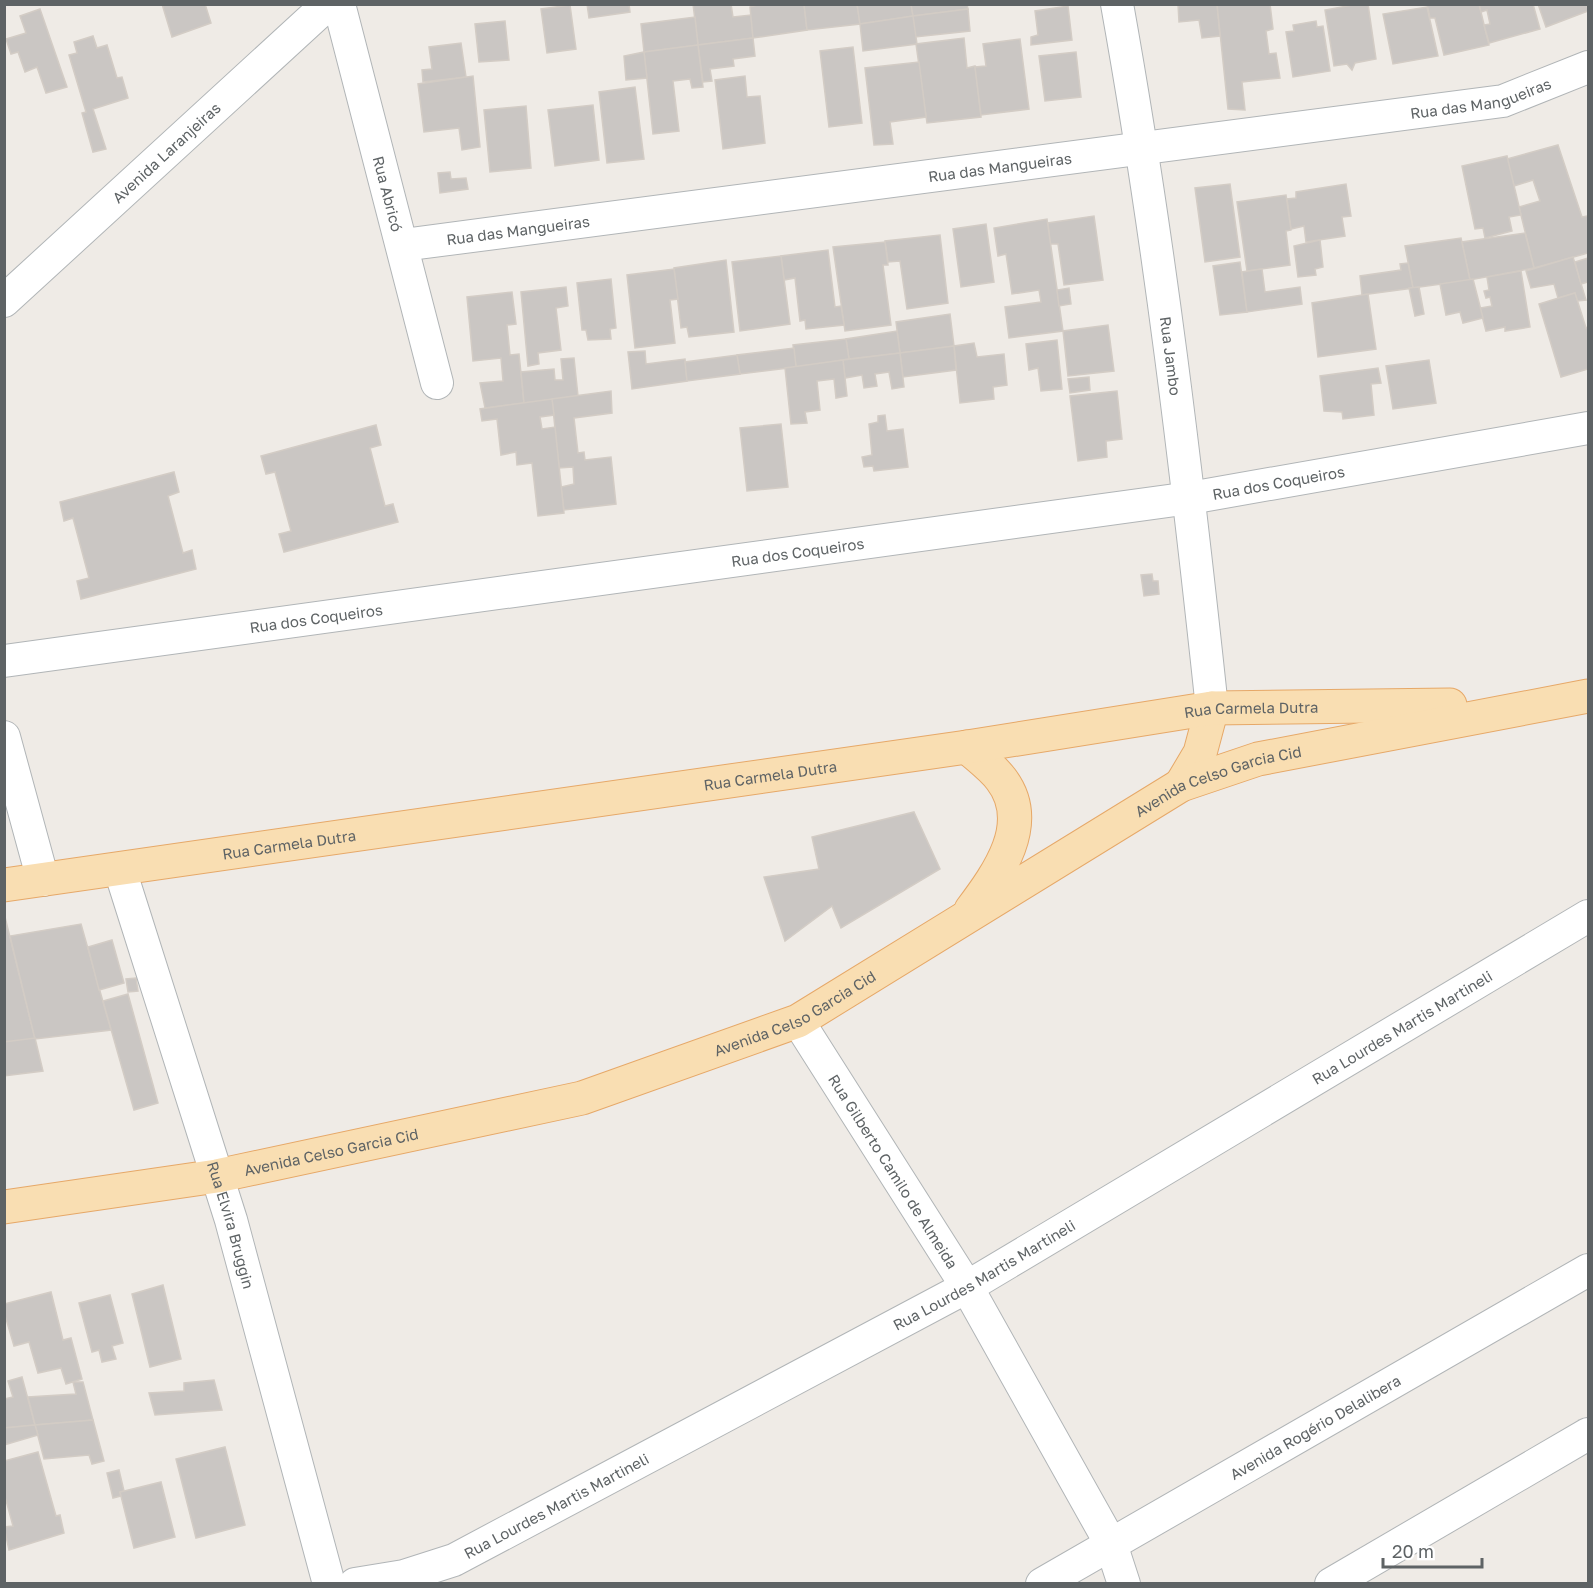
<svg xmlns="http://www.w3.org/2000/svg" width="1593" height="1588" font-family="'Golos Text',sans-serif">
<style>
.building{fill:#cac6c3;stroke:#d3ccc5;stroke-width:1.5}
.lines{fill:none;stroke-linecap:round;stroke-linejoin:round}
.minor-casing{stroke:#b1b5b7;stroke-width:34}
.major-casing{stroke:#e6a868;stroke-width:35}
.minor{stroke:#fff;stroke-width:32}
.major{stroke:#f9deb2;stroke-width:33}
.labels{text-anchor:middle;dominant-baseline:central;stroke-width:6;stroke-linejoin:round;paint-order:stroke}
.street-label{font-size:15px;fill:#5e6365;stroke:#fff}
</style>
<rect width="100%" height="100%" fill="#efebe6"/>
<g class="building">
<path d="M 162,4 L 205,4 L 211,23 L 172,37 Z"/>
<path d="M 587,4 L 629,4 L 630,12 L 589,18 Z"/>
<path d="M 693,4 L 731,4 L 733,17 L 751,15 L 753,38 L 698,45 Z"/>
<path d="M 761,4 L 804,4 L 807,30 L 753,38 L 750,7 Z"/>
<path d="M 804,4 L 857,4 L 860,24 L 807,30 Z"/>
<path d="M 857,4 L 911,4 L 913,16 L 860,24 Z"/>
<path d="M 911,4 L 967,4 L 968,9 L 913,16 Z"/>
<path d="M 1178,4 L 1217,4 L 1220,36 L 1202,38 L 1199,20 L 1179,22 Z"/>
<path d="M 1217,4 L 1270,4 L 1273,29 L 1266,31 L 1269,54 L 1276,53 L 1280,78 L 1242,82 L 1245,110 L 1228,109 Z"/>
<path d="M 1358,4 L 1368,4 L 1376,59 L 1355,63 L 1352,70 L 1347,64 L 1334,66 L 1325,10 Z"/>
<path d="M 1427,4 L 1479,4 L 1489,45 L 1444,55 L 1435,18 L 1430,18 Z"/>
<path d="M 1479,4 L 1533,4 L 1540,29 L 1489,43 L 1484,25 L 1490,24 L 1487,10 L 1481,12 Z"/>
<path d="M 1538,4 L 1587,4 L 1588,11 L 1546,27 Z"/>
<path d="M 570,5 L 576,49 L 547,53 L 541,9 Z"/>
<path d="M 1068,6 L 1072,40 L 1031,45 L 1031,37 L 1038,35 L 1035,11 Z"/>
<path d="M 1427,7 L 1438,56 L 1393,64 L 1383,14 Z"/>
<path d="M 40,9 L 67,87 L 46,93 L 37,67 L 25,72 L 18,52 L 11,54 L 6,39 L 26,33 L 20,16 Z"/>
<path d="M 968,9 L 970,31 L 915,37 L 913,16 Z"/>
<path d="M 913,16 L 917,44 L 863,51 L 860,24 Z"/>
<path d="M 695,17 L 698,45 L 644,52 L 641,24 Z"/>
<path d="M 505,21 L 509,60 L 479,62 L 475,24 Z"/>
<path d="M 1316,21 L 1317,27 L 1323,26 L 1330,71 L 1293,77 L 1286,32 L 1294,31 L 1293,25 Z"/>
<path d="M 93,36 L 97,48 L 107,45 L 117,78 L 122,77 L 128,98 L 93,109 L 106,149 L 93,152 L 82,113 L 86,112 L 69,55 L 77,53 L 74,42 Z"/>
<path d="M 753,38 L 755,56 L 733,59 L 734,66 L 710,69 L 712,81 L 703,82 L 698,45 Z"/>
<path d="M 964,38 L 967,68 L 975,66 L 981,117 L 927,123 L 916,44 Z"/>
<path d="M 1020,39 L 1029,109 L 981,115 L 975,67 L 986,66 L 983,44 Z"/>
<path d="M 461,43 L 466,77 L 423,82 L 422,70 L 432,69 L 429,47 Z"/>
<path d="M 698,45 L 703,87 L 692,88 L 690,79 L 673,81 L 679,131 L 653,134 L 644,52 Z"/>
<path d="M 853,47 L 862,123 L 829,127 L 820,51 Z"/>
<path d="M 644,52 L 647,78 L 626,80 L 624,56 Z"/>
<path d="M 1076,52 L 1081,97 L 1045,101 L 1039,56 Z"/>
<path d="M 919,62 L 926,117 L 890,122 L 893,144 L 874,145 L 865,68 Z"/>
<path d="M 473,76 L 480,147 L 462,150 L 459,128 L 424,132 L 418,84 Z"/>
<path d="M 745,76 L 747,97 L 760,96 L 765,143 L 723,149 L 715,80 Z"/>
<path d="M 635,87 L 644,159 L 607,163 L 599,92 Z"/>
<path d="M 593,105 L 599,160 L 555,166 L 548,110 Z"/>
<path d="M 526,106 L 531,168 L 490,172 L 484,110 Z"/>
<path d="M 1558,145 L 1582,217 L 1588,216 L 1588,253 L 1534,268 L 1519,207 L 1540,201 L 1533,180 L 1514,186 L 1507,159 Z"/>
<path d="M 1507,156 L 1521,215 L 1509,217 L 1512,231 L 1485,238 L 1483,228 L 1475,229 L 1462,166 Z"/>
<path d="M 450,172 L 451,179 L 466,178 L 468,189 L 440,193 L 438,173 Z"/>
<path d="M 1230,184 L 1240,257 L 1205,262 L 1195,188 Z"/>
<path d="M 1346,184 L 1351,216 L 1342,217 L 1345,236 L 1306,242 L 1304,226 L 1291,229 L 1287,199 L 1296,198 L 1296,192 Z"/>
<path d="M 1286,195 L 1291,230 L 1286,231 L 1290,265 L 1247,271 L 1237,202 Z"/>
<path d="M 1094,216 L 1103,280 L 1064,285 L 1058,244 L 1050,244 L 1048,223 Z"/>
<path d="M 1047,219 L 1063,331 L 1009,338 L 1005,307 L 1041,302 L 1039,290 L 1012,294 L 1006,254 L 998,256 L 994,228 Z"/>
<path d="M 986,224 L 994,282 L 961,287 L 953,229 Z"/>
<path d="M 1525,233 L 1534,268 L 1470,280 L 1462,242 Z"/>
<path d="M 940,235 L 948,303 L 907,309 L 900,261 L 888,262 L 885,241 Z"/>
<path d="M 1461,238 L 1470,280 L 1413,288 L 1405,246 Z"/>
<path d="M 1320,240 L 1323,267 L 1315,269 L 1316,275 L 1298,277 L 1294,246 Z"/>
<path d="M 885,242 L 888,265 L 883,265 L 891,325 L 845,331 L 833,247 Z"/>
<path d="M 828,250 L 835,307 L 841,306 L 844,325 L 806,329 L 805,320 L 800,321 L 795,278 L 784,280 L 781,256 Z"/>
<path d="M 781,256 L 790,324 L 740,331 L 732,262 Z"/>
<path d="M 1573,257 L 1586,300 L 1577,301 L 1575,293 L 1558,298 L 1554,284 L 1531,288 L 1526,271 Z"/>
<path d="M 1588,258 L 1588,282 L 1581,284 L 1575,262 Z"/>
<path d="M 726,260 L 734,332 L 689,337 L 687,327 L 681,328 L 674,268 Z"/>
<path d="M 1240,262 L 1247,312 L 1220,315 L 1213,266 Z"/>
<path d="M 1408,263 L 1413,288 L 1362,295 L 1360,276 L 1401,270 L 1400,264 Z"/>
<path d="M 674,269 L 678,299 L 670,300 L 675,343 L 635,348 L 627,275 Z"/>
<path d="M 1262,269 L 1265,292 L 1300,287 L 1302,304 L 1247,312 L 1242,272 Z"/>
<path d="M 1521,271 L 1530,327 L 1505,331 L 1505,327 L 1486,331 L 1480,308 L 1492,306 L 1490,297 L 1486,298 L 1484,291 L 1489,290 L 1487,277 Z"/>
<path d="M 611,279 L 616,328 L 610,329 L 611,339 L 588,340 L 586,330 L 582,330 L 577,283 Z"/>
<path d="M 1473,279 L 1483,318 L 1463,323 L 1460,312 L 1446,315 L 1440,284 Z"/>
<path d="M 566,287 L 568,306 L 556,308 L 561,350 L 538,353 L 539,364 L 528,366 L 521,292 Z"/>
<path d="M 1419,287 L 1424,314 L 1415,316 L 1409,288 Z"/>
<path d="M 1069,288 L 1071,304 L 1059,306 L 1057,290 Z"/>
<path d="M 512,292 L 516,324 L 507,325 L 510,355 L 519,354 L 524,403 L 485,408 L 480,383 L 503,381 L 501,358 L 473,361 L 467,297 Z"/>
<path d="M 1575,293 L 1586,328 L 1588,327 L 1588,369 L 1561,377 L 1539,304 Z"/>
<path d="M 1368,294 L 1376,349 L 1318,357 L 1312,303 Z"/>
<path d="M 950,314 L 954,346 L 900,353 L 896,322 Z"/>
<path d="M 1108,325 L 1114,371 L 1068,376 L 1063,331 Z"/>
<path d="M 897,331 L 900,353 L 849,359 L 846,339 Z"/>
<path d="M 846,339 L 849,359 L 796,367 L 793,345 Z"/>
<path d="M 1057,340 L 1062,389 L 1041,391 L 1038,368 L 1029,370 L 1026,344 Z"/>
<path d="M 974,343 L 977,357 L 1004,354 L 1007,385 L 993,387 L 994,399 L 960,403 L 954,346 Z"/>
<path d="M 954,346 L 956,370 L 903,377 L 900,353 Z"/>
<path d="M 794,348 L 796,367 L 740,374 L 737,355 Z"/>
<path d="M 645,351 L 646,364 L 685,359 L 687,381 L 632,389 L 628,352 Z"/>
<path d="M 900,353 L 904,387 L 892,389 L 889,372 L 875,374 L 877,386 L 864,388 L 862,375 L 845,378 L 843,360 Z"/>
<path d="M 737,355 L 740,374 L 687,381 L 685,362 Z"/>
<path d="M 574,358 L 578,396 L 524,403 L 521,372 L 554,369 L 555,380 L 563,380 L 561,359 Z"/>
<path d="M 843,360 L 847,396 L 836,398 L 834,379 L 817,381 L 820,410 L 805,412 L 807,423 L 791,424 L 785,368 Z"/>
<path d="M 1429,360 L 1436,403 L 1393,409 L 1386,366 Z"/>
<path d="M 1378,368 L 1381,383 L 1371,384 L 1374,415 L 1343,419 L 1342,412 L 1324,411 L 1320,376 Z"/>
<path d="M 1089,377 L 1090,390 L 1070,393 L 1068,379 Z"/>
<path d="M 611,391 L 612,413 L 574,418 L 578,453 L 584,452 L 585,460 L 611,457 L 616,504 L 564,510 L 561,487 L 574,484 L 573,467 L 559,468 L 552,399 Z"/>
<path d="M 1117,391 L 1122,439 L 1106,441 L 1107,457 L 1078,461 L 1070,396 Z"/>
<path d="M 552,399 L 554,415 L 540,417 L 542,429 L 555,427 L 564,513 L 538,516 L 532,463 L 517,465 L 516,452 L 501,455 L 497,419 L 482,421 L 480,409 Z"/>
<path d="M 885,415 L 887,431 L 903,429 L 908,467 L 874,471 L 873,466 L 864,467 L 862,457 L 872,455 L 869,424 L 878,422 L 878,416 Z"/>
<path d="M 781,424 L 788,487 L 747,491 L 740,428 Z"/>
<path d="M 376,425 L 381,445 L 370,448 L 385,506 L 393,504 L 398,522 L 284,552 L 279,534 L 291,531 L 275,472 L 266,474 L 261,456 Z"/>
<path d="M 174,472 L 179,492 L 168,496 L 183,553 L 192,550 L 196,569 L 81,599 L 77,581 L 89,578 L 73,518 L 64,521 L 60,502 Z"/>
<path d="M 1152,574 L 1153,581 L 1158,581 L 1159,594 L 1144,596 L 1141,575 Z"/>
<path d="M 914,812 L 940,869 L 841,928 L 832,906 L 785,941 L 764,877 L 819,869 L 812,837 Z"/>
<path d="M 4,913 L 35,1039 L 4,1043 Z"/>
<path d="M 81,924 L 111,1030 L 35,1039 L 10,936 Z"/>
<path d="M 112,940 L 124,983 L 99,990 L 88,947 Z"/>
<path d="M 136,978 L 138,991 L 128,992 L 126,979 Z"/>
<path d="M 128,994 L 158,1103 L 134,1110 L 103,1001 Z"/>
<path d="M 35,1038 L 43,1071 L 4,1076 L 4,1042 Z"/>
<path d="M 163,1285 L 181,1359 L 150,1367 L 132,1294 Z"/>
<path d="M 51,1292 L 63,1340 L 71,1338 L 82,1379 L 66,1384 L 61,1368 L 38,1373 L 29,1342 L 14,1346 L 4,1312 L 4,1304 Z"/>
<path d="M 110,1295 L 123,1343 L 112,1346 L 116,1359 L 102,1362 L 99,1350 L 92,1352 L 79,1303 Z"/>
<path d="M 22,1377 L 35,1425 L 4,1428 L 4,1399 L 13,1397 L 8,1381 Z"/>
<path d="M 214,1380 L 222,1410 L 155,1415 L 149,1393 L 184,1391 L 184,1383 Z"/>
<path d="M 73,1382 L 83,1382 L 93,1420 L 35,1425 L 28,1397 L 76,1394 Z"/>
<path d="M 93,1420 L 104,1461 L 92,1464 L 89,1455 L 44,1459 L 35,1425 Z"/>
<path d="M 35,1425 L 38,1435 L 4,1445 L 4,1428 Z"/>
<path d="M 225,1447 L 245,1525 L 196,1538 L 176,1459 Z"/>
<path d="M 38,1452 L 56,1516 L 60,1515 L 64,1533 L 9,1550 L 4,1527 L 13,1526 L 4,1493 L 4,1461 Z"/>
<path d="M 119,1470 L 124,1491 L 120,1492 L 121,1496 L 113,1498 L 107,1473 Z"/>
<path d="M 161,1482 L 175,1537 L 134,1548 L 120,1492 Z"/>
</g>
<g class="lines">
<defs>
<g id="minor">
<path id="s1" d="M 339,4 L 437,383"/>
<path id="s2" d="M 1117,4 C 1159,238 1187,473 1212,708"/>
<path id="s3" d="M 403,245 L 1503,101 L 1588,67"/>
<path id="s4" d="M 4,301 L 328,4"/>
<path id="s5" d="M 4,661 L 1190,498 L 1588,428"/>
<path d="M 4,737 L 43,880"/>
<path id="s6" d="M 120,870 L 231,1220 L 329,1584"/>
<path id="s7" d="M 798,1021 L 967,1287 L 1111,1544 L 1124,1584"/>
<path id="s8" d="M 355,1584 L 404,1576 L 454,1560 L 967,1287 L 1588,916"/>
<path id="s9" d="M 1042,1584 L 1588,1270"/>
<path d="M 1331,1584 L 1588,1434"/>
</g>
<g id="major">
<path d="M 967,747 C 978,757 992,767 1001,779 C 1035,823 998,874 971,910"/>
<path d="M 1181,785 L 1200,753 L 1212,708"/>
<path id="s10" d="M 4,885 L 967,747 L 1212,708 L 1450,705"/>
<path id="s11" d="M 4,1207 L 217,1176 L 582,1098 L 798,1021 L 1181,785 L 1258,759 L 1588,696"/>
</g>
</defs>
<use href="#minor" class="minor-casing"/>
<use href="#major" class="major-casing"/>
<use href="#minor" class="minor"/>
<use href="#major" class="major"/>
</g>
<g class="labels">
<g class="street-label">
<text stroke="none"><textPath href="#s3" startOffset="1088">Rua das Mangueiras</textPath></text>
<text stroke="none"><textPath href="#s4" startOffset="220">Avenida Laranjeiras</textPath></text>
<text stroke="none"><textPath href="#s3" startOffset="602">Rua das Mangueiras</textPath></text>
<text stroke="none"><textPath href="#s1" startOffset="196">Rua Abricó</textPath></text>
<text stroke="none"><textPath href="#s3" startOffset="116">Rua das Mangueiras</textPath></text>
<text stroke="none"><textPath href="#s2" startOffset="356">Rua Jambo</textPath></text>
<text stroke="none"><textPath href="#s5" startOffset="1287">Rua dos Coqueiros</textPath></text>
<text stroke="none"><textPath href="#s5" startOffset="801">Rua dos Coqueiros</textPath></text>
<text stroke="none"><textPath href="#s5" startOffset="315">Rua dos Coqueiros</textPath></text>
<text stroke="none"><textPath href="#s10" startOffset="1260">Rua Carmela Dutra</textPath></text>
<text stroke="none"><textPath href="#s10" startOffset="774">Rua Carmela Dutra</textPath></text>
<text stroke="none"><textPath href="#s11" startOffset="1304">Avenida Celso Garcia Cid</textPath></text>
<text stroke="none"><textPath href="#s10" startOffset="288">Rua Carmela Dutra</textPath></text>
<text stroke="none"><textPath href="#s11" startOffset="818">Avenida Celso Garcia Cid</textPath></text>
<text stroke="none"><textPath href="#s8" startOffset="1190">Rua Lourdes Martis Martineli</textPath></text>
<text stroke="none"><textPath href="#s11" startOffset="332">Avenida Celso Garcia Cid</textPath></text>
<text stroke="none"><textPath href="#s7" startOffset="178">Rua Gilberto Camilo de Almeida</textPath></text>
<text stroke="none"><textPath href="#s6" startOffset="372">Rua Elvira Bruggin</textPath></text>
<text stroke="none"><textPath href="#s8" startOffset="704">Rua Lourdes Martis Martineli</textPath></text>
<text stroke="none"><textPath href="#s9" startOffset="315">Avenida Rogério Delalibera</textPath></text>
<text stroke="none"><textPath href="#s8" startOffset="218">Rua Lourdes Martis Martineli</textPath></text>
</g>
</g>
<rect width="1593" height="1588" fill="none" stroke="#5e6365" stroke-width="12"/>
<path d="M1383 1558v9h99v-9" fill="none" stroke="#5e6365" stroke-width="3"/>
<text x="1392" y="1558" font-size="18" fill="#5e6365" stroke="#ffffff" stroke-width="4.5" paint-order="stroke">20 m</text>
</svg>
